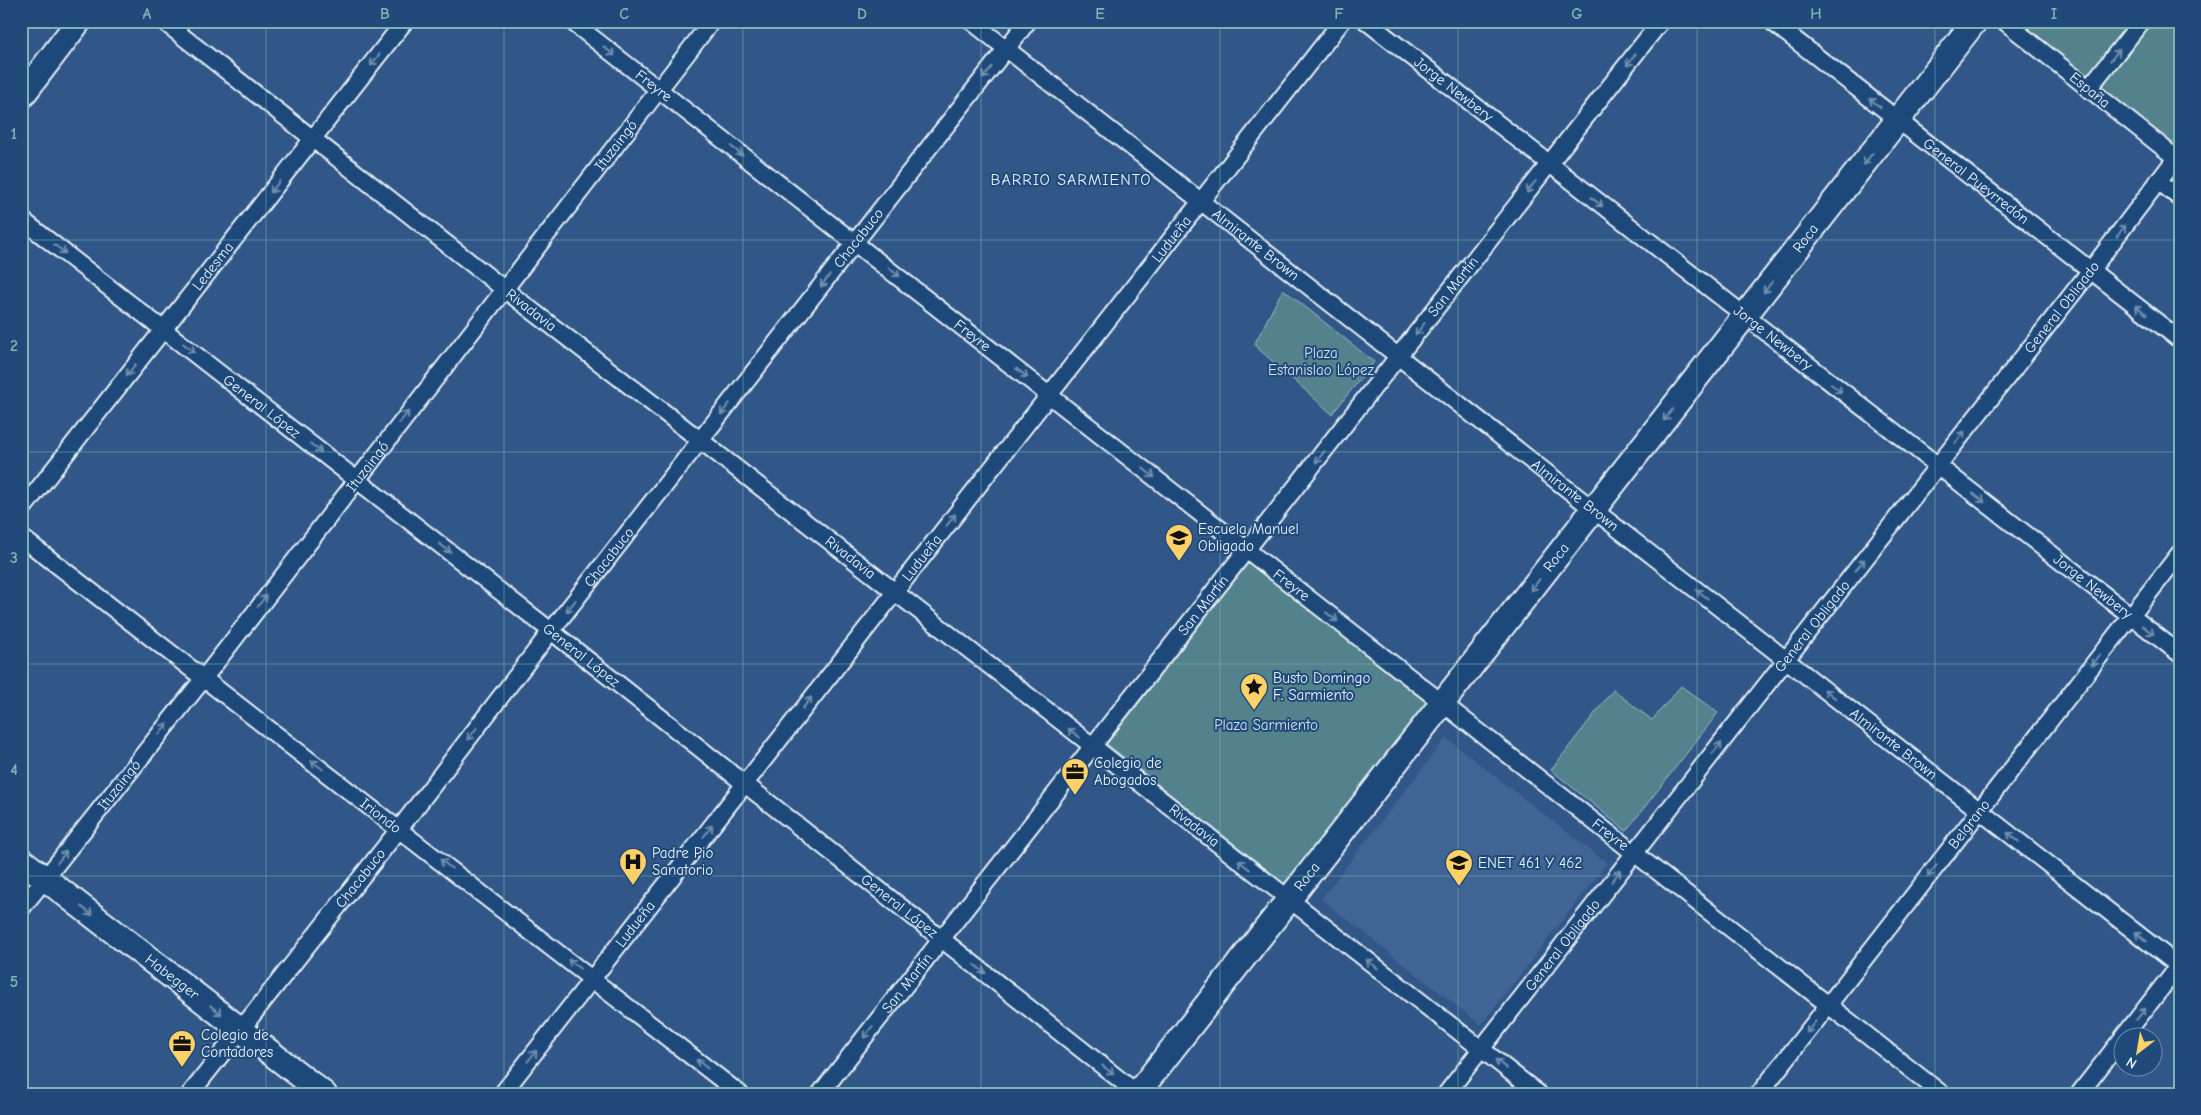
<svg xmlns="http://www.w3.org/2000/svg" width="2201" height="1115" font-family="'Comic Neue',sans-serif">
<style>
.built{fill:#406594}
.green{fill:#52828c;stroke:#9dbac2}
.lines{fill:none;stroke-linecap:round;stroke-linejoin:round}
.street-casing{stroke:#e8f1f8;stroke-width:20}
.secondary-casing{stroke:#e8f1f8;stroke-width:28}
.street{stroke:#1f4a7a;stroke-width:16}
.secondary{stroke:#1f4a7a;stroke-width:24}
.oneway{stroke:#6f8dac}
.grid{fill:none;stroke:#7cb4b3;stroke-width:1;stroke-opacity:0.55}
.labels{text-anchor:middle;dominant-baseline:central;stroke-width:4;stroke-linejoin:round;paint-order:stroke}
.street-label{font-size:15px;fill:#e8f1f8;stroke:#1f4a7a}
.park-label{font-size:15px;fill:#d2e0e8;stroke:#1f4a7a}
.poi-label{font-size:15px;fill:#e8f1f8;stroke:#1f4a7a;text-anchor:start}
.neighbourhood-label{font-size:16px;letter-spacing:1px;fill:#e8f1f8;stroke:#1f4a7a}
.neatline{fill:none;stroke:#7cb4b3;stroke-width:2}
.grid-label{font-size:16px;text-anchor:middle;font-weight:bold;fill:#7cb4b3}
</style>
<rect width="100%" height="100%" fill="#305788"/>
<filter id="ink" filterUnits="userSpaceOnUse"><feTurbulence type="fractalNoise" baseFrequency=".02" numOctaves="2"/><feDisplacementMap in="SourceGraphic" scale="10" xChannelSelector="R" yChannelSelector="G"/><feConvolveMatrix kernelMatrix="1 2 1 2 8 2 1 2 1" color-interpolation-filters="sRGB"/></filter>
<g filter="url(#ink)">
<path class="built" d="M 1446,738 L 1607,863 L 1481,1025 L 1321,899 Z"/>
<g class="green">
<path d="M 2015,21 L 2180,21 L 2180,156 Z"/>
<path d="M 1283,289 L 1374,362 L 1332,414 L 1254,345 Z"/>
<path d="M 1249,562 L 1427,703 L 1284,885 L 1107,744 Z"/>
<path d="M 1681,686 L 1718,713 L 1626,831 L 1551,770 L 1613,690 L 1652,720 Z"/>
</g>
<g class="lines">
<defs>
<g id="street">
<path id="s1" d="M 163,21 L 504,289 L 700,440 L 1539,1094"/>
<path id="s2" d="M 571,21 L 1942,1094"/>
<path id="s3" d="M 971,21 L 1594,510 L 2180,967"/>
<path id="s4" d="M 1366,21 L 2180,654"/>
<path id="s5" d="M 1771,21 L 2180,340"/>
<path d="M 2088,89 L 2142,21"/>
<path d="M 2158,181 L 2180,198"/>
<path id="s6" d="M 21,219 L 551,631 L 1138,1094"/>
<path id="s7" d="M 21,511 L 405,21"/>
<path id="s8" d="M 21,537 L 740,1094"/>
<path id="s9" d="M 21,909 L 204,678 L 712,21"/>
<path id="s10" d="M 190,1094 L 400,828 L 551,631 L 1028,21"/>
<path id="s11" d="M 502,1094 L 1342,21"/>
<path id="s12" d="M 820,1094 L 1661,21"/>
<path id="s13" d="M 1446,1094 L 2091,270 L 2176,158 L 2004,21"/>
<path id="s14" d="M 1759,1094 L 2180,553"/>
<path d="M 2079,1094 L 2180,964"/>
</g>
<g id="secondary">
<path d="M 21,97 L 79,21"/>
<path id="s15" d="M 21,860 L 324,1094"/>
<path id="s16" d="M 1137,1094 L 1975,21"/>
</g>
</defs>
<use href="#street" class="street-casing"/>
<use href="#secondary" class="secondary-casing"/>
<use href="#street" class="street"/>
<use href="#secondary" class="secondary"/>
</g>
<defs><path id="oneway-shaft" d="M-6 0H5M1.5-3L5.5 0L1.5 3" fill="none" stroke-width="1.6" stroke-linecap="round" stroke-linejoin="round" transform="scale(1.25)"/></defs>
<g class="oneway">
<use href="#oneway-shaft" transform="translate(609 51) rotate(38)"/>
<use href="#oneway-shaft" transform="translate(2115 55) rotate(-51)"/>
<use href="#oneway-shaft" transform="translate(375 60) rotate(128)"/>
<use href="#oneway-shaft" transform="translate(1631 60) rotate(128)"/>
<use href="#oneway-shaft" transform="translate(987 73) rotate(128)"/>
<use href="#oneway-shaft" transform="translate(1875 103) rotate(-142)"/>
<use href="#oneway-shaft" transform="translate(737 151) rotate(38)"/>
<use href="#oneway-shaft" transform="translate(1868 159) rotate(128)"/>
<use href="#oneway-shaft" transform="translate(275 187) rotate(128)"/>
<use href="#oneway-shaft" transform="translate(1531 187) rotate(128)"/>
<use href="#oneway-shaft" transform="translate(1597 202) rotate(38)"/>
<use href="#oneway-shaft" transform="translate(2121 231) rotate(-53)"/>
<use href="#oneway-shaft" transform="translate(60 249) rotate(37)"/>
<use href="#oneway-shaft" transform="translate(894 272) rotate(38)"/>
<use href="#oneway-shaft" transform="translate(825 281) rotate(128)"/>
<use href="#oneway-shaft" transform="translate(1768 287) rotate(128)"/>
<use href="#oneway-shaft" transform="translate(2141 310) rotate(-142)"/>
<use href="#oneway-shaft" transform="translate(1420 329) rotate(128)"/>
<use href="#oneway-shaft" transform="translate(189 348) rotate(38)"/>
<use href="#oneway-shaft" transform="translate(131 370) rotate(128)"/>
<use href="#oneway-shaft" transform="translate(1022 373) rotate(38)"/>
<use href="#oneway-shaft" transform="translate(1836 388) rotate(37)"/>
<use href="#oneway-shaft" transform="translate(725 409) rotate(128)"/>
<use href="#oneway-shaft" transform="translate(1668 415) rotate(128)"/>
<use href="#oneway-shaft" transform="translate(404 417) rotate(-52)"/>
<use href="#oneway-shaft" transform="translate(1960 437) rotate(-52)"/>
<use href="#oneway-shaft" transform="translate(316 448) rotate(38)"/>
<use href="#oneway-shaft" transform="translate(1320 457) rotate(128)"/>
<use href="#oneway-shaft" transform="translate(1149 473) rotate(38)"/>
<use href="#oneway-shaft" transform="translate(1979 498) rotate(38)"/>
<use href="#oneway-shaft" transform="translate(951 520) rotate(-52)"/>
<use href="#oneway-shaft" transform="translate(445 548) rotate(38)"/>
<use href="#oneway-shaft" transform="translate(1860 565) rotate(-52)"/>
<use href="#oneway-shaft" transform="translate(1535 585) rotate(128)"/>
<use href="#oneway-shaft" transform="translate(1702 594) rotate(-142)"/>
<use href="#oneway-shaft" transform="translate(262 601) rotate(-53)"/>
<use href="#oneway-shaft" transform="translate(571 606) rotate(128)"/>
<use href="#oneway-shaft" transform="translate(1332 617) rotate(38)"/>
<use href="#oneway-shaft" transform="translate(2148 630) rotate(38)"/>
<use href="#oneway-shaft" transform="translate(2096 660) rotate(128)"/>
<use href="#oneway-shaft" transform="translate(1830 694) rotate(-142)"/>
<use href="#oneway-shaft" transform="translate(807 703) rotate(-52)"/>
<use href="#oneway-shaft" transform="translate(163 729) rotate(-52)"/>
<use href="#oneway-shaft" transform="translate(1074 733) rotate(-142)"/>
<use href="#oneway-shaft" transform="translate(472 734) rotate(128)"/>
<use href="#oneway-shaft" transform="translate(1717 748) rotate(-52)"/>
<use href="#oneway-shaft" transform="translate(317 765) rotate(-143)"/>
<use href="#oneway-shaft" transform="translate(708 831) rotate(-52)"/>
<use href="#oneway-shaft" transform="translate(2013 837) rotate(-142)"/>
<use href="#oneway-shaft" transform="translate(62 857) rotate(-52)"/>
<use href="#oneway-shaft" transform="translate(446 864) rotate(-142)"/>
<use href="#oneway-shaft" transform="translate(1244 865) rotate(-142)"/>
<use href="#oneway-shaft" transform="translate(1932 871) rotate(128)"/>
<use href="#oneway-shaft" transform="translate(1616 876) rotate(-52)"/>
<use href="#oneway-shaft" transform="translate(87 911) rotate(38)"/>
<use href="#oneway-shaft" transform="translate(2141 937) rotate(-142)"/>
<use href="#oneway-shaft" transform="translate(574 964) rotate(-142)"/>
<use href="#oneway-shaft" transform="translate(1372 964) rotate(-142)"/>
<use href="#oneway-shaft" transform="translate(980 969) rotate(38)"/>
<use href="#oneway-shaft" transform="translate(216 1010) rotate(38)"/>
<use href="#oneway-shaft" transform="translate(2141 1014) rotate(-52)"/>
<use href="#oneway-shaft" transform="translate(1811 1027) rotate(128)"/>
<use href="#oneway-shaft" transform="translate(868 1032) rotate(128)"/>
<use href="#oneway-shaft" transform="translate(532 1056) rotate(-51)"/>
<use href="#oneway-shaft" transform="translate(702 1064) rotate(-142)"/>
<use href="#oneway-shaft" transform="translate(1501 1064) rotate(-142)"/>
<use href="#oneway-shaft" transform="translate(1108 1070) rotate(38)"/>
</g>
</g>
<path class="grid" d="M 266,21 L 266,1094M 504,21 L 504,1094M 743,21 L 743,1094M 981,21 L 981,1094M 1220,21 L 1220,1094M 1458,21 L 1458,1094M 1697,21 L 1697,1094M 1935,21 L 1935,1094M 21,240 L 2180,240M 21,452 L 2180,452M 21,664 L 2180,664M 21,876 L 2180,876"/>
<defs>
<symbol id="school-pin" viewBox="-11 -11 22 30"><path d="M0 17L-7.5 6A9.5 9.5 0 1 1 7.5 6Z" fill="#ffd166" stroke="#1f4a7a"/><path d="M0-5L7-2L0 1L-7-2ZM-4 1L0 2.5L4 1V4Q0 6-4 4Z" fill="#111"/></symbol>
<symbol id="sight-pin" viewBox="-11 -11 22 30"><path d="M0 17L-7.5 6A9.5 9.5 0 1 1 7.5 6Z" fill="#ffd166" stroke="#1f4a7a"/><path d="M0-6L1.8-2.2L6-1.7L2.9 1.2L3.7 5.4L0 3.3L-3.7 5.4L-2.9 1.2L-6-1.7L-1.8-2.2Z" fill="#111"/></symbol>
<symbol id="office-pin" viewBox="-11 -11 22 30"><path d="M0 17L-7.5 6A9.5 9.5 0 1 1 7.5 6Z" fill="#ffd166" stroke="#1f4a7a"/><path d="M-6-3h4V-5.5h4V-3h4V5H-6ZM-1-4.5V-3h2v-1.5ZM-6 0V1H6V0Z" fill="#111"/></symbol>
<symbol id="hospital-pin" viewBox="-11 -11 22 30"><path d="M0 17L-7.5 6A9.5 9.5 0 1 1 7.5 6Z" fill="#ffd166" stroke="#1f4a7a"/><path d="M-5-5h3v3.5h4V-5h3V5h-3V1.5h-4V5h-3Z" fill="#111"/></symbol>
</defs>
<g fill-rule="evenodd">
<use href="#school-pin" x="1163" y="522" width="32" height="43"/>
<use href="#sight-pin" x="1238" y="671" width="32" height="43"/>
<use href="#office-pin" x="1059" y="756" width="32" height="43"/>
<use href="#hospital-pin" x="617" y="846" width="32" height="43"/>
<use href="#school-pin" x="1443" y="847" width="32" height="43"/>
<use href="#office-pin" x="166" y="1028" width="32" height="43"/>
</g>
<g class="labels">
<g class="street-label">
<text stroke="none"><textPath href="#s2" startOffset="105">Freyre</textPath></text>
<text stroke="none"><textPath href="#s4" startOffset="111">Jorge Newbery</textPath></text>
<text transform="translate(2090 90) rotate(39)">España</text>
<text stroke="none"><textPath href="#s9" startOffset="968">Ituzaingó</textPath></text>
<text stroke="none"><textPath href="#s5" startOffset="260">General Pueyrredón</textPath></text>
<text stroke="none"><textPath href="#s10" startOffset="1086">Chacabuco</textPath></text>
<text stroke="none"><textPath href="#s16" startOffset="1086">Roca</textPath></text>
<text stroke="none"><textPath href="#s11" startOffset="1086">Ludueña</textPath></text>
<text stroke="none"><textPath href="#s3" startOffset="362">Almirante Brown</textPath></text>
<text stroke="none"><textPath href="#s7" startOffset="311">Ledesma</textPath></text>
<text stroke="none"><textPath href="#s12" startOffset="1026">San Martín</textPath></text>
<text stroke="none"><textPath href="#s13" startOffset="999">General Obligado</textPath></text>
<text stroke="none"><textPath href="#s1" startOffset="468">Rivadavia</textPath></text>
<text stroke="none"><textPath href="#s2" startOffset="510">Freyre</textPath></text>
<text stroke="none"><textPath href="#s4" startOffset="516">Jorge Newbery</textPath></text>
<text stroke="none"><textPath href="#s6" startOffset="305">General López</textPath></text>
<text stroke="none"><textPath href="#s9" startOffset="562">Ituzaingó</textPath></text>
<text stroke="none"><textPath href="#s3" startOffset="768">Almirante Brown</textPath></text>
<text stroke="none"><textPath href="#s10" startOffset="681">Chacabuco</textPath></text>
<text stroke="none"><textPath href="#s1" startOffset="872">Rivadavia</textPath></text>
<text stroke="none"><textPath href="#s11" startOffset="681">Ludueña</textPath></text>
<text stroke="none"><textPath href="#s16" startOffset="681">Roca</textPath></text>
<text stroke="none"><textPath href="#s2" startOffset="915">Freyre</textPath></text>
<text stroke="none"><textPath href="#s4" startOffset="921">Jorge Newbery</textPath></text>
<text stroke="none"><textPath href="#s12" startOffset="621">San Martín</textPath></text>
<text stroke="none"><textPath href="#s13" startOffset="594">General Obligado</textPath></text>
<text stroke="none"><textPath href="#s6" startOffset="710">General López</textPath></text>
<text stroke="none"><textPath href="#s3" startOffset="1172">Almirante Brown</textPath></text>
<text stroke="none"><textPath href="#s9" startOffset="158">Ituzaingó</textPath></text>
<text stroke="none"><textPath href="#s8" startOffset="455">Iriondo</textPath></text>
<text stroke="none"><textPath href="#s14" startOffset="342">Belgrano</textPath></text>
<text stroke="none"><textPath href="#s1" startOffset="1308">Rivadavia</textPath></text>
<text stroke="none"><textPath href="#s2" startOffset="1320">Freyre</textPath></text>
<text stroke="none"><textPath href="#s10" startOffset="275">Chacabuco</textPath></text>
<text stroke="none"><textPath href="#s16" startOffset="276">Roca</textPath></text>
<text stroke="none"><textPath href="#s6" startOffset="1115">General López</textPath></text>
<text stroke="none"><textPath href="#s11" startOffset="216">Ludueña</textPath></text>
<text stroke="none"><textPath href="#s13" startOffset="189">General Obligado</textPath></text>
<text stroke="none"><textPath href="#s15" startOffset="191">Habegger</textPath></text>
<text stroke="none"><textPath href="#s12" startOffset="141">San Martín</textPath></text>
</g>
<g class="park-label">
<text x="1321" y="353">Plaza<tspan x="1321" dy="17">Estanislao López</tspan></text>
<text x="1266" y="725">Plaza Sarmiento</text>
</g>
<g class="poi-label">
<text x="1198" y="529">Escuela Manuel<tspan x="1198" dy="17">Obligado</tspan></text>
<text x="1273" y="678">Busto Domingo<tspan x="1273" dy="17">F. Sarmiento</tspan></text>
<text x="1094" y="763">Colegio de<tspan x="1094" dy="17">Abogados</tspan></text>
<text x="652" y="853">Padre Pio<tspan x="652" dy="17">Sanatorio</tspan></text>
<text x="1478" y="863">ENET 461 Y 462</text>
<text x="201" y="1035">Colegio de<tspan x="201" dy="17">Contadores</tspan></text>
</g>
<g class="neighbourhood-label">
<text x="1071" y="180">BARRIO SARMIENTO</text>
</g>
</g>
<rect width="2201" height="1115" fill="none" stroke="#1f4a7a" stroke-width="55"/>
<g transform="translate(2138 1052) rotate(211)"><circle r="24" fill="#1f4a7a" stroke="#6f8dac"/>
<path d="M0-4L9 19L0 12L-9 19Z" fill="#ffd166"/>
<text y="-8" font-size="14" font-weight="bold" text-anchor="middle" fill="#e8f1f8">N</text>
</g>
<rect x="28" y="28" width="2146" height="1060" class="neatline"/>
<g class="grid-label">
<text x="147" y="19">A</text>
<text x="385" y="19">B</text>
<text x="624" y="19">C</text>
<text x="862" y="19">D</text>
<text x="1100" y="19">E</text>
<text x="1339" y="19">F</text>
<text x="1577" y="19">G</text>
<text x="1816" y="19">H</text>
<text x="2054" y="19">I</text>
<text x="14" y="139">1</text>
<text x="14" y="351">2</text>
<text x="14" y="563">3</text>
<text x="14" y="775">4</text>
<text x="14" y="987">5</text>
</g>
</svg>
